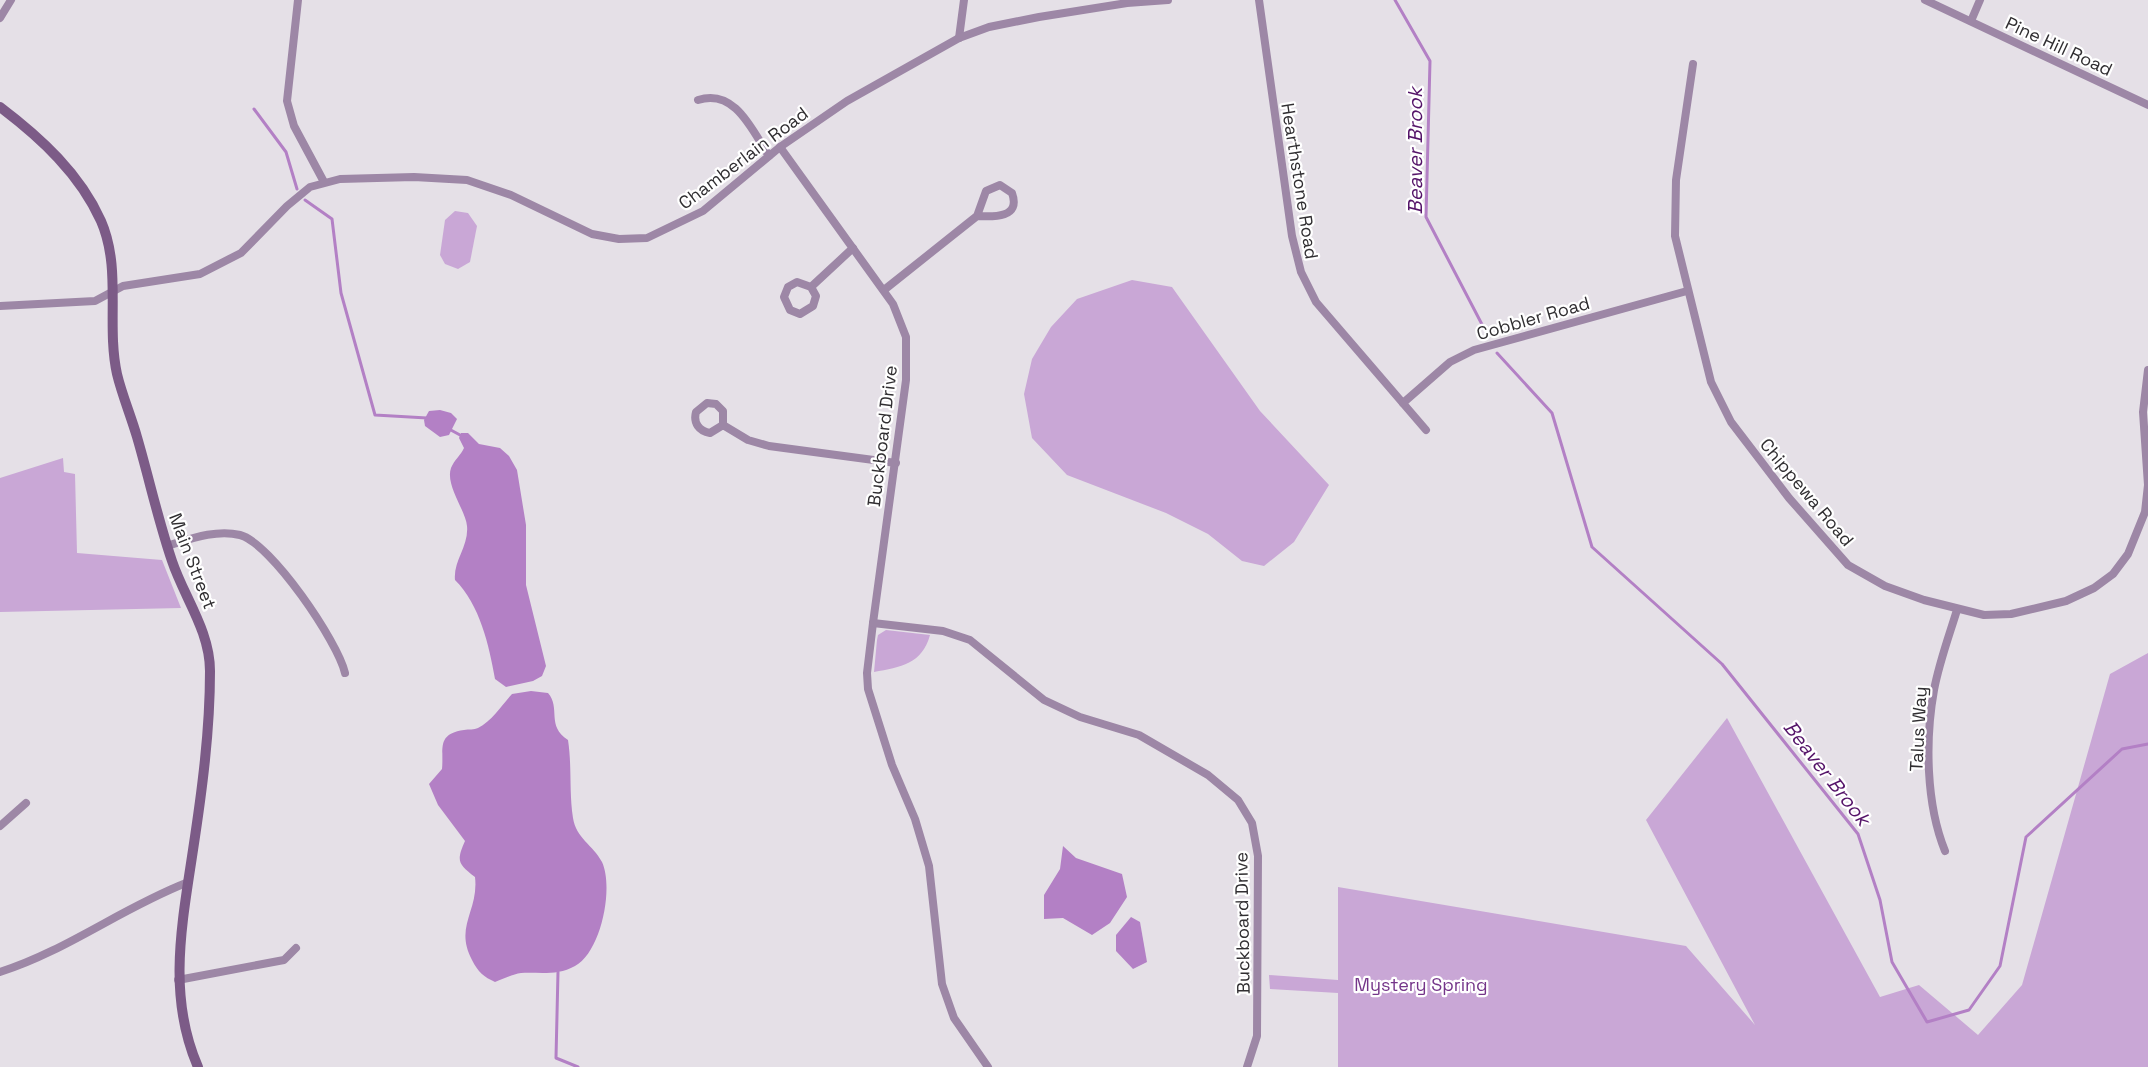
<svg xmlns="http://www.w3.org/2000/svg" width="2148" height="1067" font-family="'Space Grotesk',sans-serif">
<style>
.green{fill:#c9a7d6}
.water{fill:#b380c5}
.lines{fill:none;stroke-linecap:round;stroke-linejoin:round}
.stream{stroke:#b380c5;stroke-width:3}
.street{stroke:#9d87a6;stroke-width:8}
.secondary{stroke:#7c5b87;stroke-width:10}
.labels{text-anchor:middle;dominant-baseline:central;stroke-width:4.5;stroke-linejoin:round;paint-order:stroke}
.street-label{font-size:18px;fill:#302e31;stroke:#fff}
.park-label{font-size:18px;fill:#743589;stroke:#fff}
.water-label{font-size:20px;font-style:italic;fill:#551469;stroke:#fff}
</style>
<rect width="100%" height="100%" fill="#e5e0e7"/>
<g class="green">
<path d="M 455,211 L 468,213 L 477,226 L 470,262 L 458,269 L 445,264 L 440,255 L 445,220 Z"/>
<path d="M 1132,280 L 1172,287 L 1260,411 L 1329,485 L 1294,542 L 1264,566 L 1242,561 L 1208,534 L 1166,513 L 1067,475 L 1032,438 L 1024,394 L 1032,359 L 1051,327 L 1077,299 Z"/>
<path d="M 63,458 L 64,472 L 75,474 L 77,553 L 162,560 L 181,608 L 0,612 L 0,478 Z"/>
<path d="M 886,630 L 930,635 C 922,664 901,667 874,672 L 877,640 L 878,635 Z"/>
<path d="M 2148,653 L 2148,1067 L 1338,1067 L 1338,993 L 1270,989 L 1269,975 L 1338,980 L 1338,887 L 1686,946 L 1755,1025 L 1646,820 L 1727,718 L 1880,997 L 1919,985 L 1978,1035 L 2022,985 L 2110,674 Z"/>
</g>
<g class="water">
<path d="M 440,410 L 451,413 L 457,419 L 449,435 L 440,437 L 425,426 L 424,420 L 429,411 Z"/>
<path d="M 461,433 L 468,433 L 479,444 L 500,448 L 509,456 L 517,470 L 526,525 L 526,585 L 546,666 L 542,676 L 533,681 L 506,687 L 495,679 C 489,645 480,605 455,580 C 453,561 469,546 467,526 C 466,511 445,485 451,468 C 454,460 461,455 464,448 L 459,438 Z"/>
<path d="M 531,691 L 548,693 C 561,708 546,726 568,740 C 572,766 569,792 573,818 C 576,838 593,845 602,862 C 614,888 601,952 575,966 C 557,976 540,972 521,973 C 513,974 503,979 495,982 C 484,977 478,972 472,960 C 454,926 479,911 475,877 C 458,864 456,861 465,841 L 438,805 L 429,784 L 442,769 C 444,749 436,734 464,730 C 469,729 474,730 478,728 C 492,721 502,705 512,694 Z"/>
<path d="M 1063,846 L 1076,858 L 1122,874 L 1127,897 L 1110,923 L 1092,935 L 1063,918 L 1044,919 L 1044,895 L 1060,869 Z"/>
<path d="M 1131,917 L 1140,922 L 1147,962 L 1133,969 L 1116,951 L 1116,935 Z"/>
</g>
<g class="lines">
<g class="stream">
<path d="M 1395,0 L 1430,61 L 1426,217 L 1487,334"/>
<path d="M 254,109 L 286,152 L 297,189"/>
<path d="M 305,200 L 332,219 L 341,293 L 375,415 L 427,418"/>
<path d="M 1497,353 L 1552,413 L 1592,547 L 1722,664 L 1858,834 L 1880,900 L 1892,962 L 1927,1022 L 1969,1010 L 2000,966 L 2026,837 L 2122,749 L 2148,744"/>
<path d="M 449,429 L 460,435"/>
<path d="M 558,972 L 556,1058 L 578,1067"/>
</g>
<g class="street">
<path d="M 298,0 L 287,101 L 294,126 L 324,182"/>
<path d="M 1259,0 L 1292,236 L 1301,272 L 1316,302 L 1426,430"/>
<path d="M 1925,0 L 2148,105"/>
<path d="M 0,18 L 11,0"/>
<path d="M 1971,21 L 1980,0"/>
<path d="M 959,38 L 964,0"/>
<path d="M 1693,64 L 1676,180 L 1675,236 L 1711,382 L 1731,422 L 1789,498 L 1848,565 L 1885,586 L 1924,600 L 1984,615 L 2011,614 L 2066,601 L 2094,588 L 2113,574 L 2128,554 L 2145,512 L 2148,485 L 2143,412 L 2148,370"/>
<path d="M 698,100 C 735,88 752,130 769,156"/>
<path d="M 780,147 L 893,304 L 906,337 L 906,380 L 873,623 L 867,673 L 868,689 L 892,765 L 915,819 L 929,866 L 942,984 L 954,1018 L 988,1067"/>
<path d="M 811,287 L 816,296 L 813,306 L 800,314 L 790,310 L 784,297 L 788,287 L 797,282 L 811,287 L 853,248"/>
<path d="M 884,290 L 977,216 L 986,191 L 1000,185 L 1012,193 C 1021,218 994,217 977,216"/>
<path d="M 0,306 L 95,301 L 123,286 L 200,274 L 241,253 L 287,206 L 310,187 L 340,179 L 414,177 L 467,180 L 511,195 L 592,234 L 619,239 L 647,238 L 703,211 L 780,147 L 847,101 L 959,38 L 989,27 L 1039,17 L 1127,3 L 1168,0"/>
<path d="M 1403,403 L 1450,362 L 1474,350 L 1687,291"/>
<path d="M 723,425 L 710,433 C 699,431 693,423 696,412 L 707,403 L 716,404 L 723,411 L 723,425 L 748,440 L 769,446 L 896,463"/>
<path d="M 167,546 C 190,539 216,529 240,535 C 271,543 338,642 345,673"/>
<path d="M 873,623 L 943,631 L 970,640 L 1044,700 L 1080,717 L 1139,735 L 1208,775 L 1238,800 L 1252,823 L 1258,856 L 1257,1036 L 1247,1067"/>
<path d="M 0,826 L 26,803"/>
<path d="M 1945,851 C 1926,804 1925,740 1934,690 C 1939,663 1949,636 1957,610"/>
<path d="M 0,972 C 66,951 122,908 186,883"/>
<path d="M 178,980 L 284,960 L 296,948"/>
</g>
<path class="secondary" d="M 0,107 C 41,138 80,174 101,221 C 122,269 106,324 117,374 C 122,395 131,416 137,437 C 149,478 158,520 172,561 C 184,597 210,631 210,671 C 210,731 202,791 193,850 C 182,924 167,996 198,1067"/>
</g>
<g class="labels">
<g class="street-label">
<text transform="translate(2059 46) rotate(25)">Pine Hill Road</text>
<text transform="translate(743 158) rotate(-37)">Chamberlain Road</text>
<text transform="translate(1300 181) rotate(81)">Hearthstone Road</text>
<text transform="translate(1533 318) rotate(-16)">Cobbler Road</text>
<text transform="translate(882 436) rotate(-83)">Buckboard Drive</text>
<text transform="translate(1807 492) rotate(50)">Chippewa Road</text>
<text transform="translate(193 561) rotate(69)">Main Street</text>
<text transform="translate(1918 729) rotate(-87)">Talus Way</text>
<text transform="translate(1242 923) rotate(-91)">Buckboard Drive</text>
</g>
<g class="park-label">
<text x="1421" y="984">Mystery Spring</text>
</g>
<g class="water-label">
<text transform="translate(1415 151) rotate(-90)">Beaver Brook</text>
<text transform="translate(1827 773) rotate(52)">Beaver Brook</text>
</g>
</g>
</svg>
